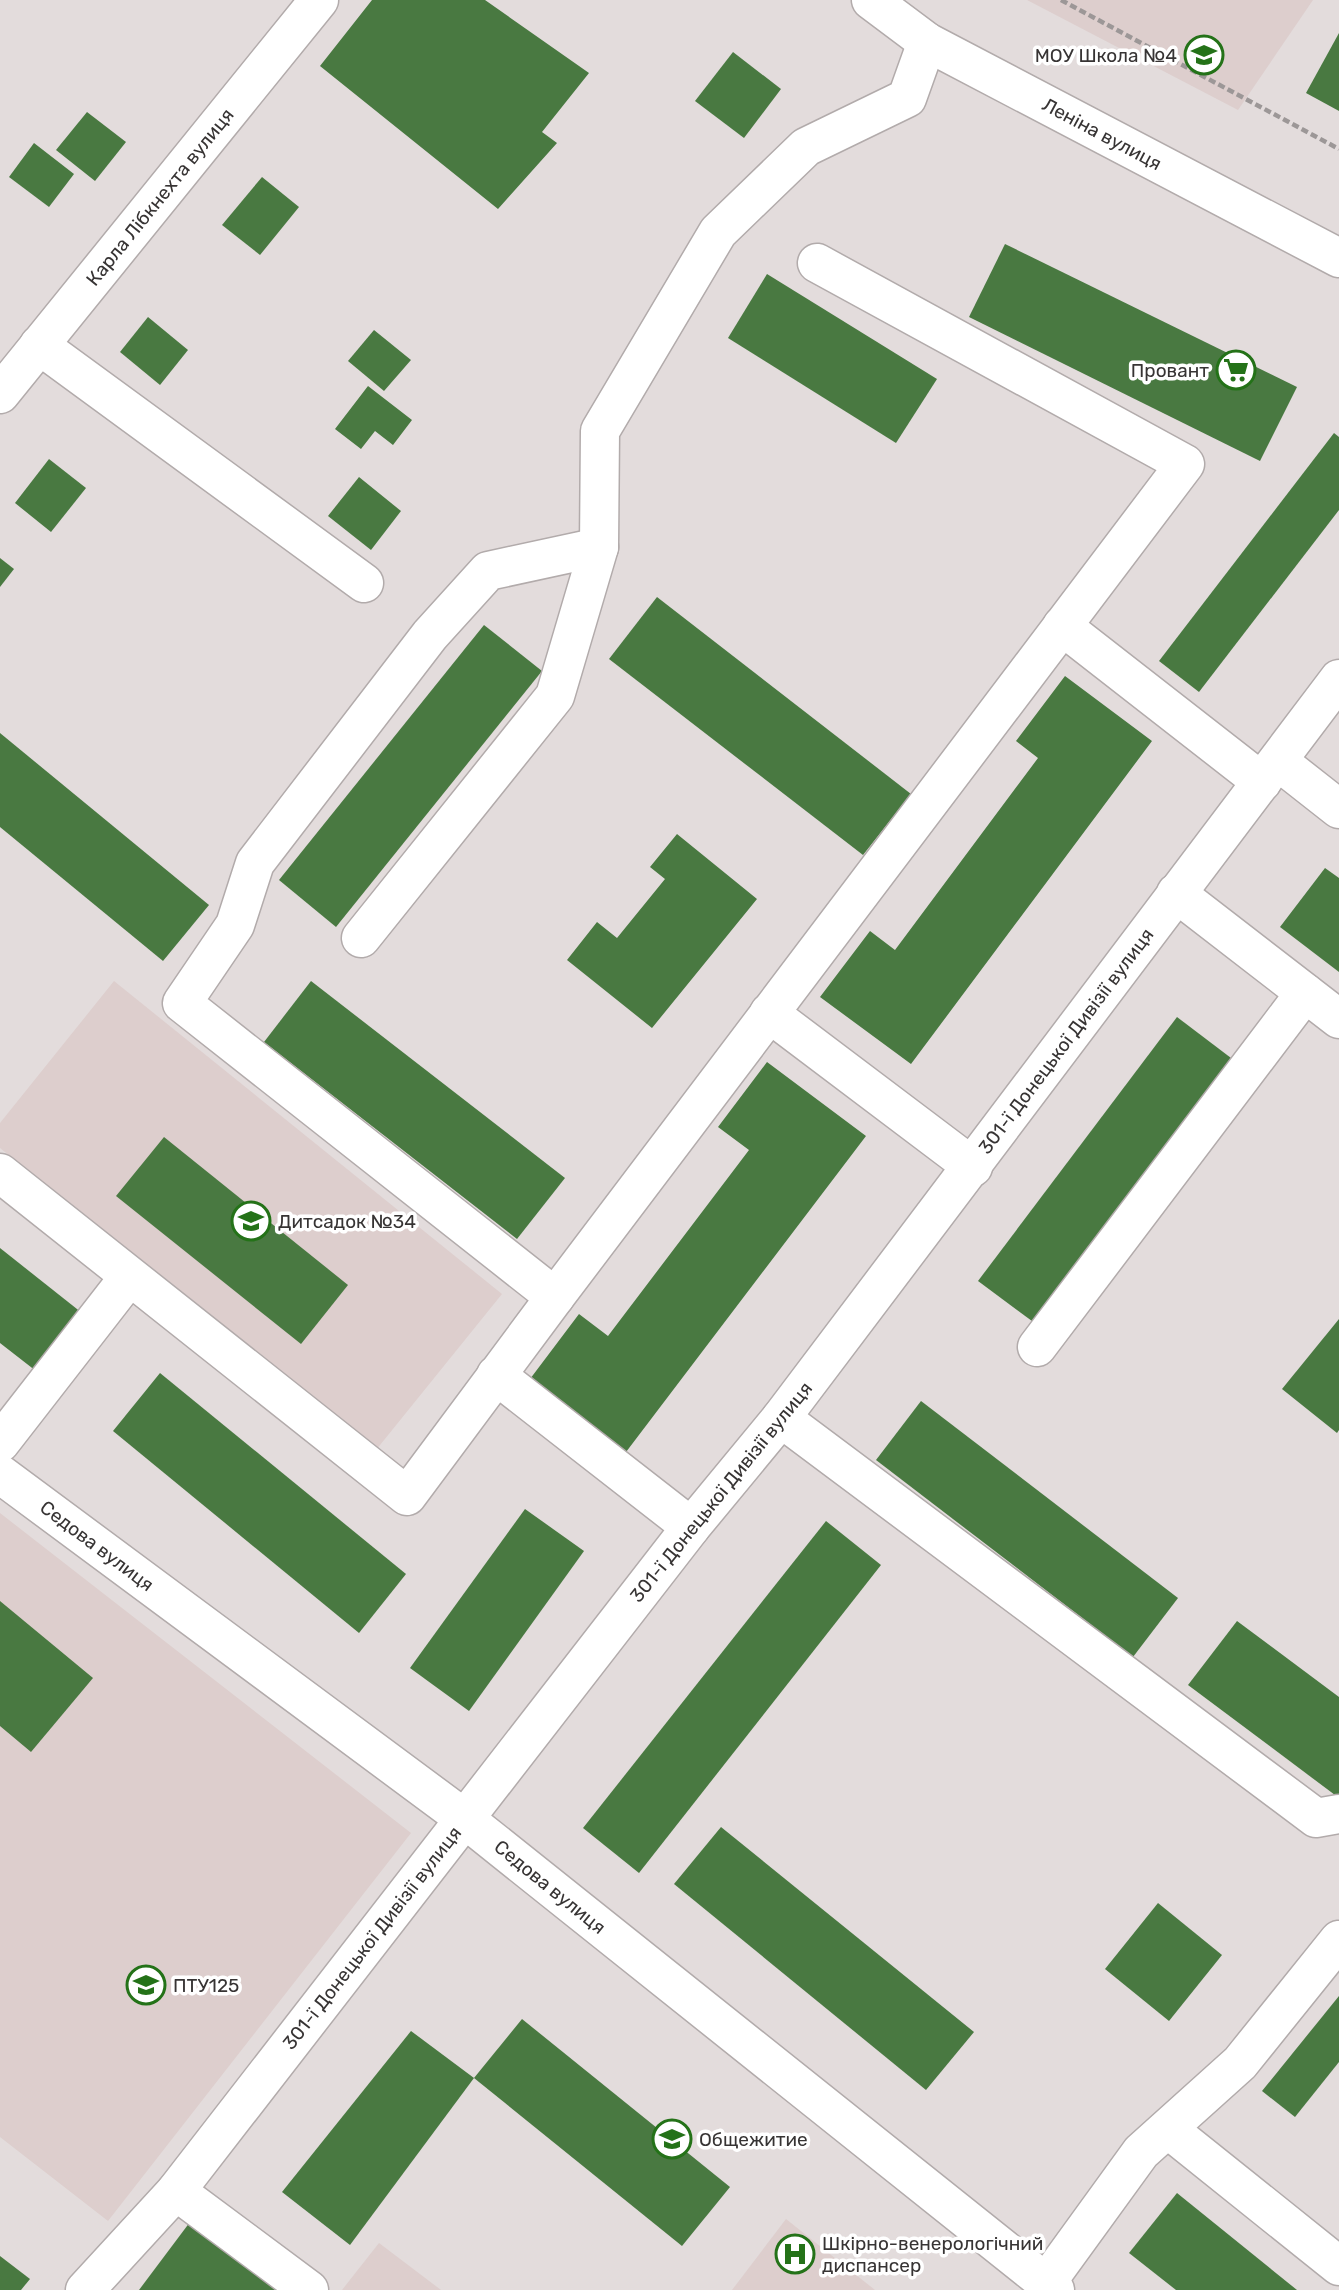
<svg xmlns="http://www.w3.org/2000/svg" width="1339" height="2290" font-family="Rubik,sans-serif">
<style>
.built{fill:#ddcecd}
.building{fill:#497941}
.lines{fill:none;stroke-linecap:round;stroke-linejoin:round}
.minor-casing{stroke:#b2abab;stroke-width:41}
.major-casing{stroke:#b2abab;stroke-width:41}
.path{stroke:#9c9797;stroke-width:4.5;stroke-dasharray:7 3.5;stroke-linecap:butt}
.minor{stroke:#fff;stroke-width:38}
.major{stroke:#fff;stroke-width:38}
.labels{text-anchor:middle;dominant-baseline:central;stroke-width:7;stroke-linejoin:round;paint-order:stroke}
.poi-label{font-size:19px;fill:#373434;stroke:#fff;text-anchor:start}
.street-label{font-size:19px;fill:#373434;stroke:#fff}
</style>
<rect width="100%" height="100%" fill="#e3dcdc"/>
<g class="built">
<path d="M 1027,0 L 1313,0 L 1238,110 Z"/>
<path d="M 114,981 L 502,1294 L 376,1450 L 0,1148 L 0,1123 Z"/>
<path d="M 0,1513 L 411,1833 L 108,2221 L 0,2137 Z"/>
<path d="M 786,2219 L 875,2290 L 732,2290 Z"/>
<path d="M 379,2243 L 441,2290 L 342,2290 Z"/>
</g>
<g class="building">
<path d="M 372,0 L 485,0 L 589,73 L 542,132 L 557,143 L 498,209 L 320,66 Z"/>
<path d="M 1339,33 L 1339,111 L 1306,93 Z"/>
<path d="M 733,52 L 781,89 L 744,138 L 695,101 Z"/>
<path d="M 87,112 L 126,142 L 95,181 L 56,150 Z"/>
<path d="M 34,143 L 74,174 L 49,207 L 9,177 Z"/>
<path d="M 262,177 L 299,207 L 260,255 L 222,225 Z"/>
<path d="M 1005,244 L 1297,387 L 1260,461 L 969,317 Z"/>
<path d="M 767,274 L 937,379 L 896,443 L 728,338 Z"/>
<path d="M 148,317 L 188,350 L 160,385 L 120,352 Z"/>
<path d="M 374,330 L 411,360 L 384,391 L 348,361 Z"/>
<path d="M 368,386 L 412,420 L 393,445 L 375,431 L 361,449 L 335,429 Z"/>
<path d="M 1334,433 L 1339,437 L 1339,510 L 1199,692 L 1159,661 Z"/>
<path d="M 49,459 L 86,488 L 51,532 L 15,503 Z"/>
<path d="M 359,477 L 401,511 L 371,550 L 328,516 Z"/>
<path d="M 0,558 L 14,569 L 0,587 Z"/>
<path d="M 657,597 L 911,794 L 863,855 L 609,659 Z"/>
<path d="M 484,625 L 542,671 L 336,927 L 279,880 Z"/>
<path d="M 1065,676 L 1152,741 L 911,1064 L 820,997 L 870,931 L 895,950 L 1038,758 L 1016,741 Z"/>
<path d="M 0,733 L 209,905 L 163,961 L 0,827 Z"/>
<path d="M 677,834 L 757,899 L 652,1028 L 567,960 L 597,922 L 617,938 L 665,879 L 650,867 Z"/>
<path d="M 1325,868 L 1339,878 L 1339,972 L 1280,927 Z"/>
<path d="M 311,981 L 565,1178 L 517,1239 L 264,1042 Z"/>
<path d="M 1177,1017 L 1235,1061 L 1036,1324 L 978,1281 Z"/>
<path d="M 767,1062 L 866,1136 L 623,1456 L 527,1383 L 579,1314 L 608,1336 L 749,1150 L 718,1127 Z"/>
<path d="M 164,1137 L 348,1285 L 301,1344 L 116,1196 Z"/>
<path d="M 0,1248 L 82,1313 L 36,1371 L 0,1343 Z"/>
<path d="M 1339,1319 L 1339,1430 L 1337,1433 L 1282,1389 Z"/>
<path d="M 160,1373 L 406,1574 L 359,1633 L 113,1431 Z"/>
<path d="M 921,1401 L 1178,1598 L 1133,1657 L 876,1460 Z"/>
<path d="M 525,1509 L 584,1551 L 469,1711 L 410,1668 Z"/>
<path d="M 826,1521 L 881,1565 L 639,1873 L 583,1828 Z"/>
<path d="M 0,1601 L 93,1678 L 31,1752 L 0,1726 Z"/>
<path d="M 1237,1621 L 1339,1697 L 1339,1798 L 1188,1685 Z"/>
<path d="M 721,1827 L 974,2032 L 926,2090 L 674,1884 Z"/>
<path d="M 1158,1903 L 1222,1955 L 1169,2021 L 1105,1969 Z"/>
<path d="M 1339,1996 L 1339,2062 L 1295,2117 L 1262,2091 Z"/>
<path d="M 522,2019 L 730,2187 L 682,2246 L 474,2078 Z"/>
<path d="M 411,2031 L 474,2078 L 350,2245 L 282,2192 Z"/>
<path d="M 1177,2193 L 1297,2290 L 1176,2290 L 1129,2253 Z"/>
<path d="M 190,2222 L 278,2290 L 139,2290 Z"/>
<path d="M 0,2256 L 30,2279 L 21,2290 L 0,2290 Z"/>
</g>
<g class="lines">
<defs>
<g id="minor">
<path d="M 39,345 L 364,583"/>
<path d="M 0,394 L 319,0"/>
<path d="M 1062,626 L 1262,782"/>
<path d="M 1278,761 L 1339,809"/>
<path d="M 1176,893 L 1339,1019"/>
<path d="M 361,938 L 555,696 L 599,547 L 600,431 L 718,232 L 806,147 L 907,98 L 927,42"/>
<path d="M 769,1013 L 973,1167"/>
<path d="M 0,1173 L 407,1496 L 555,1297 L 1185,464 L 817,263"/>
<path d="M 555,1297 L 182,1003 L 235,925 L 255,863 L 430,635 L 488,571 L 599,547"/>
<path d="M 1037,1347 L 1305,993"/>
<path d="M 496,1375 L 691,1527"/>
<path d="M 781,1418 L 1316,1818 L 1339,1814"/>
<path d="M 0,1443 L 129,1277"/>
<path d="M 0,1474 L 465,1819 L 1055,2290"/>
<path d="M 1168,2129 L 1339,2266"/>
<path d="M 176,2191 L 309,2290"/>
<path d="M 1046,2283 L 1141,2152 L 1240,2063 L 1339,1940"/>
<path d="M 85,2290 L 176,2191 L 691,1527 L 781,1418 L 1339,679"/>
</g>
<path id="major" d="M 871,0 L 927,42 L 1339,258"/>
</defs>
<use href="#minor" class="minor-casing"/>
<use href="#major" class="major-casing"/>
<path class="path" d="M 1061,0 L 1339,149"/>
<use href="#minor" class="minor"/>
<use href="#major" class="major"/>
</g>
<defs>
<symbol id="school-ring" viewBox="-11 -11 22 22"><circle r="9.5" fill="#fff" stroke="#247218" stroke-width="1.5"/><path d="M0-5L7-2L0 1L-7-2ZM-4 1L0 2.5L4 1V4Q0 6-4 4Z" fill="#247218"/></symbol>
<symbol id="supermarket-ring" viewBox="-11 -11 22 22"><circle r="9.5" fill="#fff" stroke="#247218" stroke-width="1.5"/><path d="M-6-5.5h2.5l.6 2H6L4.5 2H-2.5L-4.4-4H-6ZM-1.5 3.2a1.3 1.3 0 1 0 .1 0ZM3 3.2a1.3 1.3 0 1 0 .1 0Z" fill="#247218"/></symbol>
<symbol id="university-ring" viewBox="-11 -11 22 22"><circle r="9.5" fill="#fff" stroke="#247218" stroke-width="1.5"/><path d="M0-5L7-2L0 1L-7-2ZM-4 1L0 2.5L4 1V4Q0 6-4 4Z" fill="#247218"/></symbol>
<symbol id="hospital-ring" viewBox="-11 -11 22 22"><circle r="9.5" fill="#fff" stroke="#247218" stroke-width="1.5"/><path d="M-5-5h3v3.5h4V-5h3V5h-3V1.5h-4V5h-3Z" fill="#247218"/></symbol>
</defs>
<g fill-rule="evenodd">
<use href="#school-ring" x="1182" y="33" width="44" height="44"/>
<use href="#supermarket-ring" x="1214" y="348" width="44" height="44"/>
<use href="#school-ring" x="229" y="1199" width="44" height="44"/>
<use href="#university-ring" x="124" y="1963" width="44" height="44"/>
<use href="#university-ring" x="650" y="2117" width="44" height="44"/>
<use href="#hospital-ring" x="773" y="2232" width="44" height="44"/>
</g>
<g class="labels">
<g class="poi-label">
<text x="1177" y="55" text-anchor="end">МОУ Школа №4</text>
<text x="1209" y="370" text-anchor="end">Провант</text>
<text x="278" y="1221">Дитсадок №34</text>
<text x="173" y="1985">ПТУ125</text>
<text x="699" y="2139">Общежитие</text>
<text x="822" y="2243">Шкірно-венерологічний<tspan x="822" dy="22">диспансер</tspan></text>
</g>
<g class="street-label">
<text transform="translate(1102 134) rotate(28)">Леніна вулиця</text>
<text transform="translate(160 197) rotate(-51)">Карла Лібкнехта вулиця</text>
<text transform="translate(1066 1041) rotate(-53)">301-ї Донецької Дивізії вулиця</text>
<text transform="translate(721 1492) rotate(-51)">301-ї Донецької Дивізії вулиця</text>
<text transform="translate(97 1546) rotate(37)">Седова вулиця</text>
<text transform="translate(550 1887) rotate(39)">Седова вулиця</text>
<text transform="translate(372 1938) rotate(-52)">301-ї Донецької Дивізії вулиця</text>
</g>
</g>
</svg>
